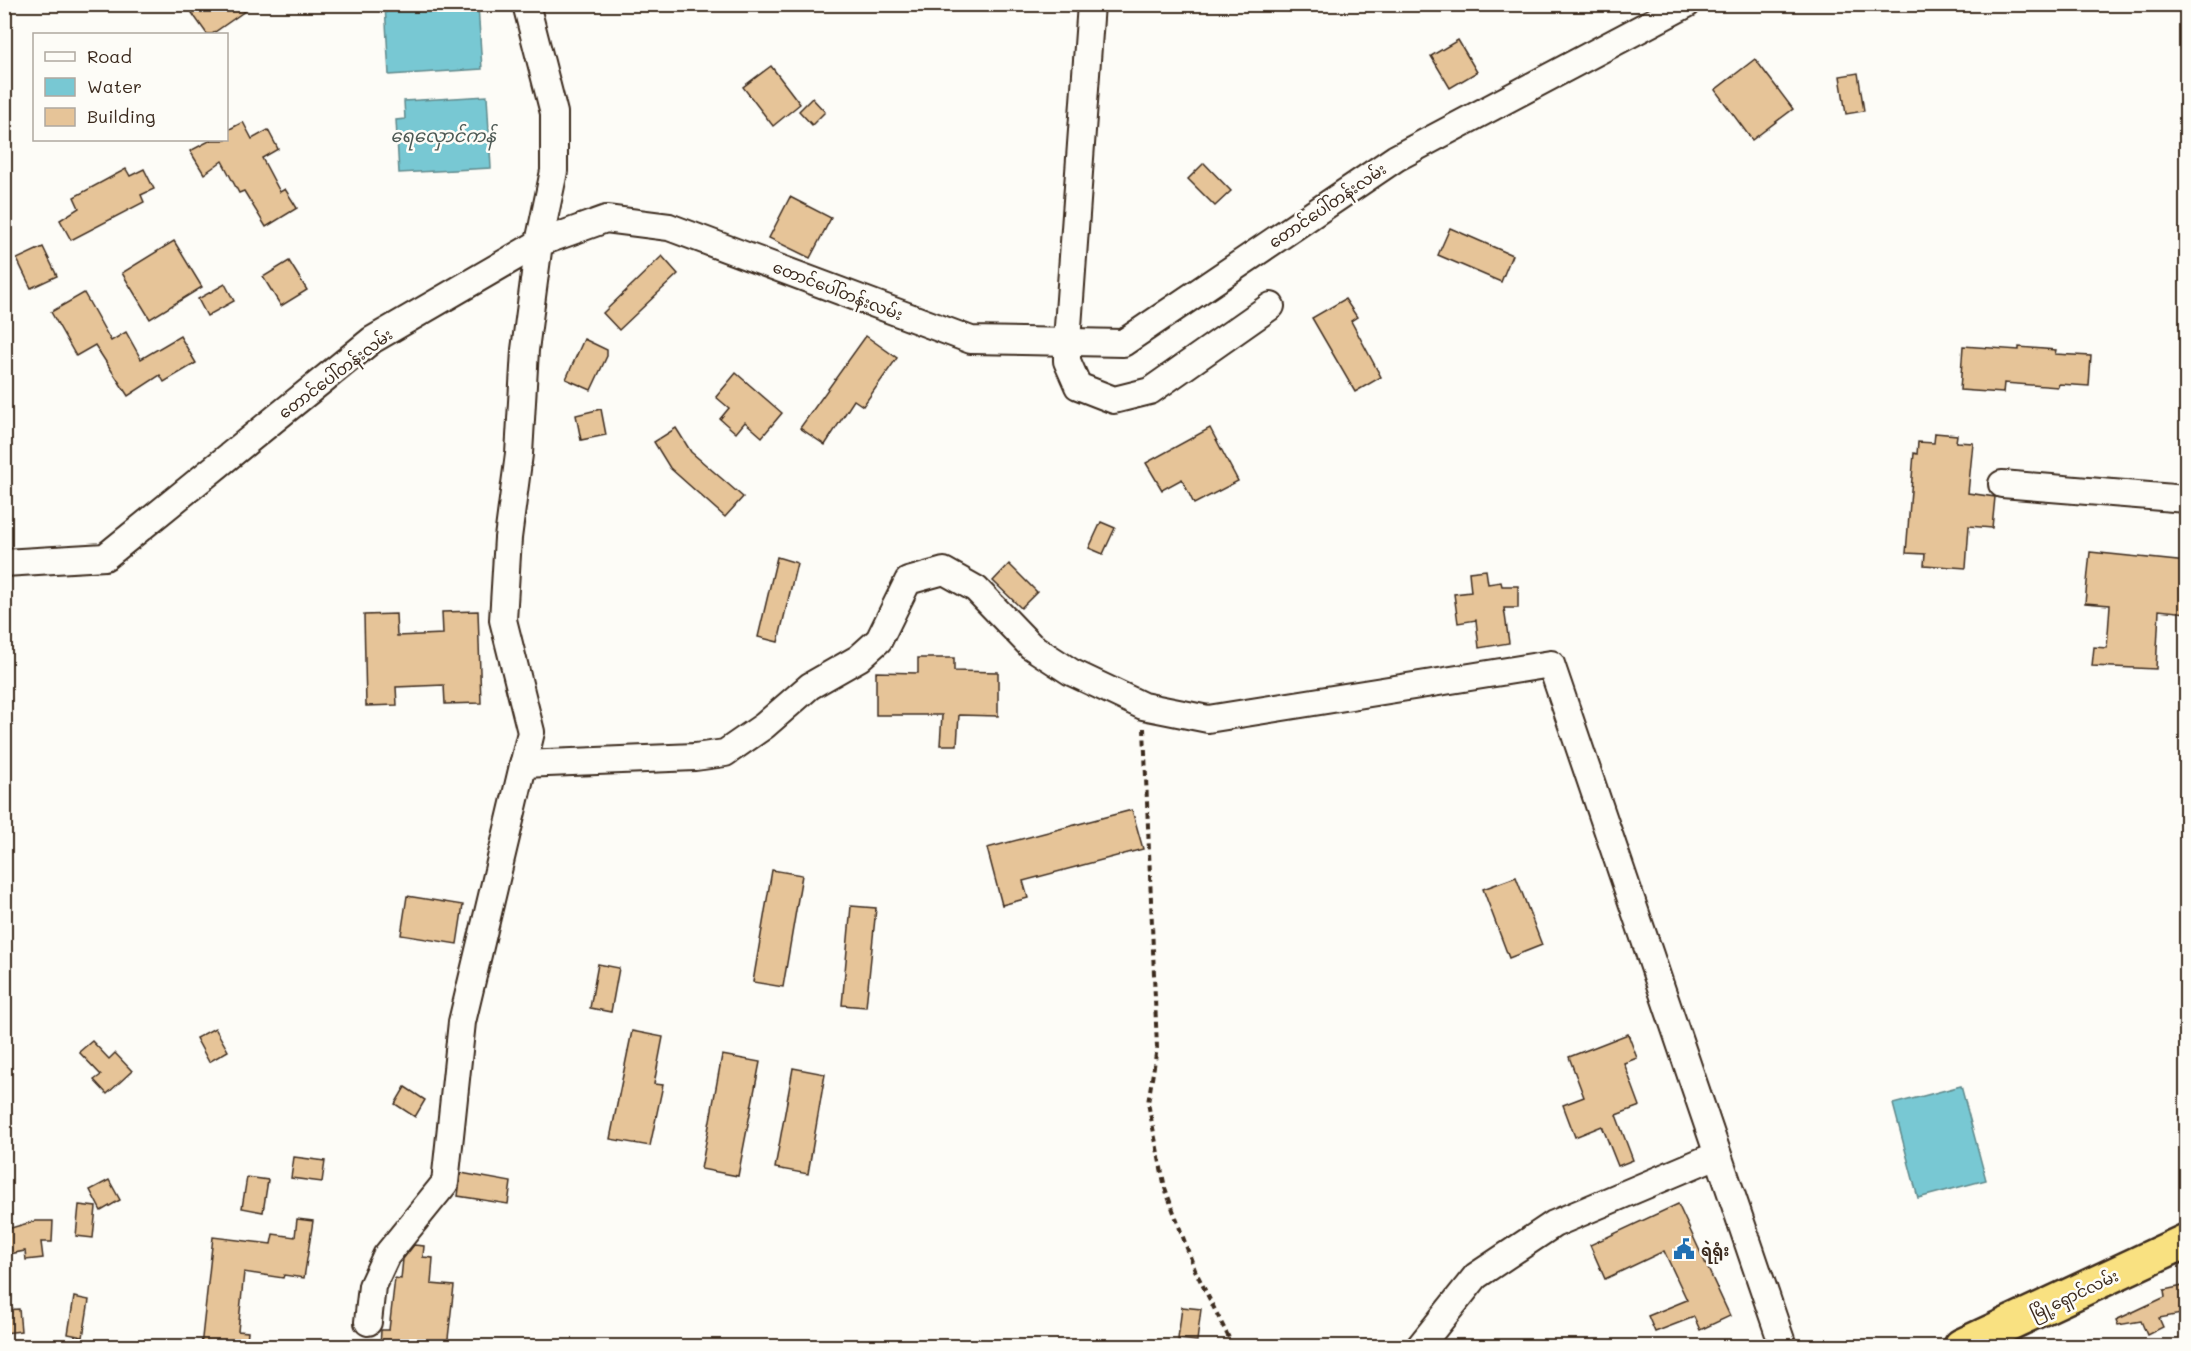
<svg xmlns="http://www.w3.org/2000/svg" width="2191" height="1351" font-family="Mali,'Noto Sans Myanmar',sans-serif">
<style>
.water{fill:#78c8d3;stroke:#60898b;stroke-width:1.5}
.building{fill:#e6c498;stroke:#3b2a1e;stroke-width:1.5}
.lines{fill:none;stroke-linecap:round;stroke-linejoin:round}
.minor-casing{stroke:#3b2a1e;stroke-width:30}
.highway-casing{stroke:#3b2a1e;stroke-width:38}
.path{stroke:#3b2a1e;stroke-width:4;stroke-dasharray:6 4.5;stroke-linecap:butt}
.minor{stroke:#fdfcf7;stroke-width:26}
.highway{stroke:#f9e181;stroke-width:33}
.labels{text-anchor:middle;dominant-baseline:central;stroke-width:5;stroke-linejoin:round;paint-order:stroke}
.street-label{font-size:16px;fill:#3b2a1e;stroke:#fdfcf7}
.poi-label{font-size:16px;font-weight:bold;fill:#3b2a1e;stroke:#fdfcf7;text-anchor:start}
.water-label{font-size:18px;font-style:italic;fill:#4d5954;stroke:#fdfcf7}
</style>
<rect width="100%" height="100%" fill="#fdfcf7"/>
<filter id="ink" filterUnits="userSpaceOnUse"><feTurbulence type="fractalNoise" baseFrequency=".0167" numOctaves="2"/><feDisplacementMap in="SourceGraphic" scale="12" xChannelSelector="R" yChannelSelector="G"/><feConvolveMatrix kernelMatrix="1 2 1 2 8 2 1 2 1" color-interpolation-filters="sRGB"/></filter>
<g filter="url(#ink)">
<g class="water">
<path d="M 385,5 L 478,5 L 482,69 L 389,75 Z"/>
<path d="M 487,96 L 491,168 L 399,173 L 396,120 L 405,119 L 404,101 Z"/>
<path d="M 1961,1086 L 1986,1180 L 1918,1198 L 1893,1104 Z"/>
</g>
<g class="building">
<path d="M 205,4 L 255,4 L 212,34 L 207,34 L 192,13 Z"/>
<path d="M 1458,40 L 1477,72 L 1450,88 L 1431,56 Z"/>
<path d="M 1755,59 L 1793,109 L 1752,140 L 1715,90 Z"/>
<path d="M 771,66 L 800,104 L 773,126 L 743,87 Z"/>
<path d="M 1858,73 L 1864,111 L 1846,114 L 1840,76 Z"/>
<path d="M 812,98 L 825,112 L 812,125 L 799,111 Z"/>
<path d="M 243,122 L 252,139 L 268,130 L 278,149 L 262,158 L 280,192 L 285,189 L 297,208 L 266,227 L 244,191 L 239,193 L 222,161 L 204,174 L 190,151 L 211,140 L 226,140 L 226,131 Z"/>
<path d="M 1204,163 L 1231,191 L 1215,206 L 1188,179 Z"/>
<path d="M 126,169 L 130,176 L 144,169 L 154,189 L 141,195 L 144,202 L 71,240 L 60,220 L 79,208 L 74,197 Z"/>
<path d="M 790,197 L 831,218 L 810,258 L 769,238 Z"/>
<path d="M 1450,228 L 1512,255 L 1501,282 L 1438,255 Z"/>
<path d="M 174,241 L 202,287 L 150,319 L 122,273 Z"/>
<path d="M 43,247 L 57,276 L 31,288 L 17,259 Z"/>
<path d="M 662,256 L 678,274 L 619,330 L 603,313 Z"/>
<path d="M 289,261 L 307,290 L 281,306 L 263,277 Z"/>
<path d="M 225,284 L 234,301 L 207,316 L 198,299 Z"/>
<path d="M 84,293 L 111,341 L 126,332 L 141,359 L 180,336 L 196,363 L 164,382 L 160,375 L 128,396 L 95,345 L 76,356 L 51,312 Z"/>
<path d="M 1345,299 L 1357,317 L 1351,321 L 1381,377 L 1355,392 L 1312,318 Z"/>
<path d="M 866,336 L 897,358 L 863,406 L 854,400 L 825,445 L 800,428 Z"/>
<path d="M 584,339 L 607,350 L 607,356 L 591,390 L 566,379 Z"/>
<path d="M 1963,346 L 2019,350 L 2019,347 L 2056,350 L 2055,354 L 2091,356 L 2089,386 L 2059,384 L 2058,387 L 2004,383 L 2003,393 L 1960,390 Z"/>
<path d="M 736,373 L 782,413 L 762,437 L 745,422 L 736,433 L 720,419 L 729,408 L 716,397 Z"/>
<path d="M 601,409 L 606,435 L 581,440 L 576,415 Z"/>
<path d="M 676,428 L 691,452 L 743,497 L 725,517 L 670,468 L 654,442 Z"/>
<path d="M 1210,428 L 1238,481 L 1194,504 L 1182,479 L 1162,490 L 1146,463 Z"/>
<path d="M 1935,433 L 1957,435 L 1956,442 L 1973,443 L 1968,493 L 1995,497 L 1992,528 L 1969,526 L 1966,568 L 1924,565 L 1925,554 L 1906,553 L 1914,453 L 1917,454 L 1918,442 L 1934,443 Z"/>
<path d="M 1101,522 L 1115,528 L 1103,554 L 1089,548 Z"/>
<path d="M 2090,552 L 2187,562 L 2187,613 L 2159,610 L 2156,669 L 2092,666 L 2094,647 L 2107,648 L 2110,605 L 2085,603 Z"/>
<path d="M 777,557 L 797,563 L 778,642 L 758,637 Z"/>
<path d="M 1009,564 L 1037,592 L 1021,608 L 993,581 Z"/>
<path d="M 1486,570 L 1488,584 L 1501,582 L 1502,586 L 1518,586 L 1518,608 L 1504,608 L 1509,643 L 1479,648 L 1476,620 L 1458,623 L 1454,594 L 1471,592 L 1469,572 Z"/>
<path d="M 478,611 L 481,703 L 445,704 L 444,685 L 396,687 L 397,705 L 366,706 L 364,615 L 396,614 L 397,636 L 443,634 L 442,612 Z"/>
<path d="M 918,658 L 954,658 L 954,671 L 998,672 L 998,716 L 959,715 L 957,745 L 940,745 L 942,715 L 876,715 L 876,672 L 918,673 Z"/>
<path d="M 1132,810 L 1143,849 L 1023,881 L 1028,898 L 1002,905 L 987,848 Z"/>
<path d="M 772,870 L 802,875 L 783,987 L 753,982 Z"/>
<path d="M 1516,877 L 1542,945 L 1509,958 L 1483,889 Z"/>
<path d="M 407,896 L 463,905 L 457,944 L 401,935 Z"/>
<path d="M 851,906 L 876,908 L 866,1007 L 842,1005 Z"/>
<path d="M 598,964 L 619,968 L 611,1012 L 590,1008 Z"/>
<path d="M 215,1028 L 228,1051 L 209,1062 L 196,1038 Z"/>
<path d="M 632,1031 L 663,1037 L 654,1084 L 663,1085 L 650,1146 L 610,1139 Z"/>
<path d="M 1628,1034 L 1637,1058 L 1624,1063 L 1640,1106 L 1616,1115 L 1633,1160 L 1618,1166 L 1602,1126 L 1575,1137 L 1563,1105 L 1584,1097 L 1569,1057 Z"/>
<path d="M 92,1041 L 109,1059 L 115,1053 L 132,1071 L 107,1094 L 94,1080 L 101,1075 L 79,1052 Z"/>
<path d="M 722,1055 L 760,1062 L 738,1176 L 701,1169 Z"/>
<path d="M 793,1068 L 825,1074 L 808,1174 L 775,1168 Z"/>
<path d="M 405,1087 L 425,1100 L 415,1117 L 395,1104 Z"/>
<path d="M 294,1157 L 325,1161 L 322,1182 L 291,1178 Z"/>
<path d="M 461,1173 L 511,1182 L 508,1204 L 458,1196 Z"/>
<path d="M 247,1177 L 268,1180 L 263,1212 L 242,1208 Z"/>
<path d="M 109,1180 L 120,1200 L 101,1211 L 90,1190 Z"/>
<path d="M 1678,1204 L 1730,1316 L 1700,1330 L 1694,1317 L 1655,1332 L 1648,1316 L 1687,1300 L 1664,1251 L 1605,1279 L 1590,1245 Z"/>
<path d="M 79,1205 L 96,1207 L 93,1238 L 76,1236 Z"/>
<path d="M 297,1219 L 313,1221 L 304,1278 L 284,1275 L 283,1278 L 244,1272 L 238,1331 L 248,1332 L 246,1347 L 201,1347 L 213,1237 L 271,1244 L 273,1234 L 295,1237 Z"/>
<path d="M 35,1221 L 53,1221 L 52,1242 L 41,1242 L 43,1258 L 26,1260 L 25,1251 L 4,1255 L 4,1230 Z"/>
<path d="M 414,1245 L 424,1246 L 423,1257 L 433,1258 L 431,1284 L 454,1286 L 447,1347 L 380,1347 L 381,1330 L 389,1330 L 395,1278 L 401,1279 L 403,1259 Z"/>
<path d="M 2183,1286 L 2187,1313 L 2159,1318 L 2163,1327 L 2147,1335 L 2141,1321 L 2118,1325 L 2116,1320 L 2165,1297 L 2164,1290 Z"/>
<path d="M 74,1297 L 89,1300 L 83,1337 L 68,1334 Z"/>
<path d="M 1182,1307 L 1201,1309 L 1197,1341 L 1178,1339 Z"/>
<path d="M 19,1309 L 21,1331 L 4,1333 L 4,1310 Z"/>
</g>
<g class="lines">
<defs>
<g id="minor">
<path d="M 1091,4 L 1067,341 L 1067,361 L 1078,386 L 1114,400 L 1150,391 L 1271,306"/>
<path d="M 2002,484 L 2186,499"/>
<path d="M 4,563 L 105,557 L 372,340 L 539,243 L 606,219 L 669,227 L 971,340 L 1123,343 L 1396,158 L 1687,4"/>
<path d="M 523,764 L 695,757 L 725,753 L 764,726 L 810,686 L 859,658 L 879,640 L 908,581 L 944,571 L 976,589 L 1031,646 L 1071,672 L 1143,706 L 1208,719 L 1551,664 L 1783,1346"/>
<path d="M 368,1322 L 372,1286 L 386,1256 L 445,1183 L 462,1022 L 531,732 L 503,620 L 508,538 L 519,454 L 525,350 L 539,243 L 554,171 L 554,113 L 526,4"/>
<path d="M 1420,1346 L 1476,1276 L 1554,1224 L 1717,1155"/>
</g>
<path id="highway" d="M 1961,1346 L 2186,1241"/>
</defs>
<use href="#minor" class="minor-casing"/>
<use href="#highway" class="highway-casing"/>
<path class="path" d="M 1144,728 L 1157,1048 L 1148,1103 L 1165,1188 L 1195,1270 L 1233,1346"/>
<use href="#minor" class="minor"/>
<use href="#highway" class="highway"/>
</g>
</g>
<defs>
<symbol id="civic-bare" viewBox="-9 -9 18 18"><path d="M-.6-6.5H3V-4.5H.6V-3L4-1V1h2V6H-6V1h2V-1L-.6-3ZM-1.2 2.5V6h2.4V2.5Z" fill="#1f6fb2" stroke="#fdfcf7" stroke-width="2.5" paint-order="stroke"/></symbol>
</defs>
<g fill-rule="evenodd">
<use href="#civic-bare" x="1669" y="1234" width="30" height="30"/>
</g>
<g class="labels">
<g class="street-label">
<text transform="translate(1327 205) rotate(-34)">တောင်ပေါ်တန်းလမ်း</text>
<text transform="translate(838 290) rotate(21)">တောင်ပေါ်တန်းလမ်း</text>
<text transform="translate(335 373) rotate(-37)">တောင်ပေါ်တန်းလမ်း</text>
<text transform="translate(2074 1294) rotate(-25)">မြို့ရှောင်လမ်း</text>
</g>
<g class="poi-label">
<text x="1701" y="1249">ရဲရုံး</text>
</g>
<g class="water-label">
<text x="443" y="135">ရေလှောင်ကန်</text>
</g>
</g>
<rect width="2191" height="1351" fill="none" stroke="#fdfcf7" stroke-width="24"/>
<rect x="12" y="12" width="2167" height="1327" fill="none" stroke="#3b2a1e" stroke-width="2" filter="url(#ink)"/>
<rect x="33" y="33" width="195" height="108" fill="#fdfcf7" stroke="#afa8a0" stroke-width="1.5"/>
<rect x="45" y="52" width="30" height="9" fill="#fdfcf7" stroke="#afa8a0" stroke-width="1.5"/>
<text x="87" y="63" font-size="18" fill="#3b2a1e">Road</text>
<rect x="45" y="78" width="30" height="18" fill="#78c8d3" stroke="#afa8a0" stroke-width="1.5"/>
<text x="87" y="93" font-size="18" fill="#3b2a1e">Water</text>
<rect x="45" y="108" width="30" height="18" fill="#e6c498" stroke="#afa8a0" stroke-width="1.5"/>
<text x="87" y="123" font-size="18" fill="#3b2a1e">Building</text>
</svg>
